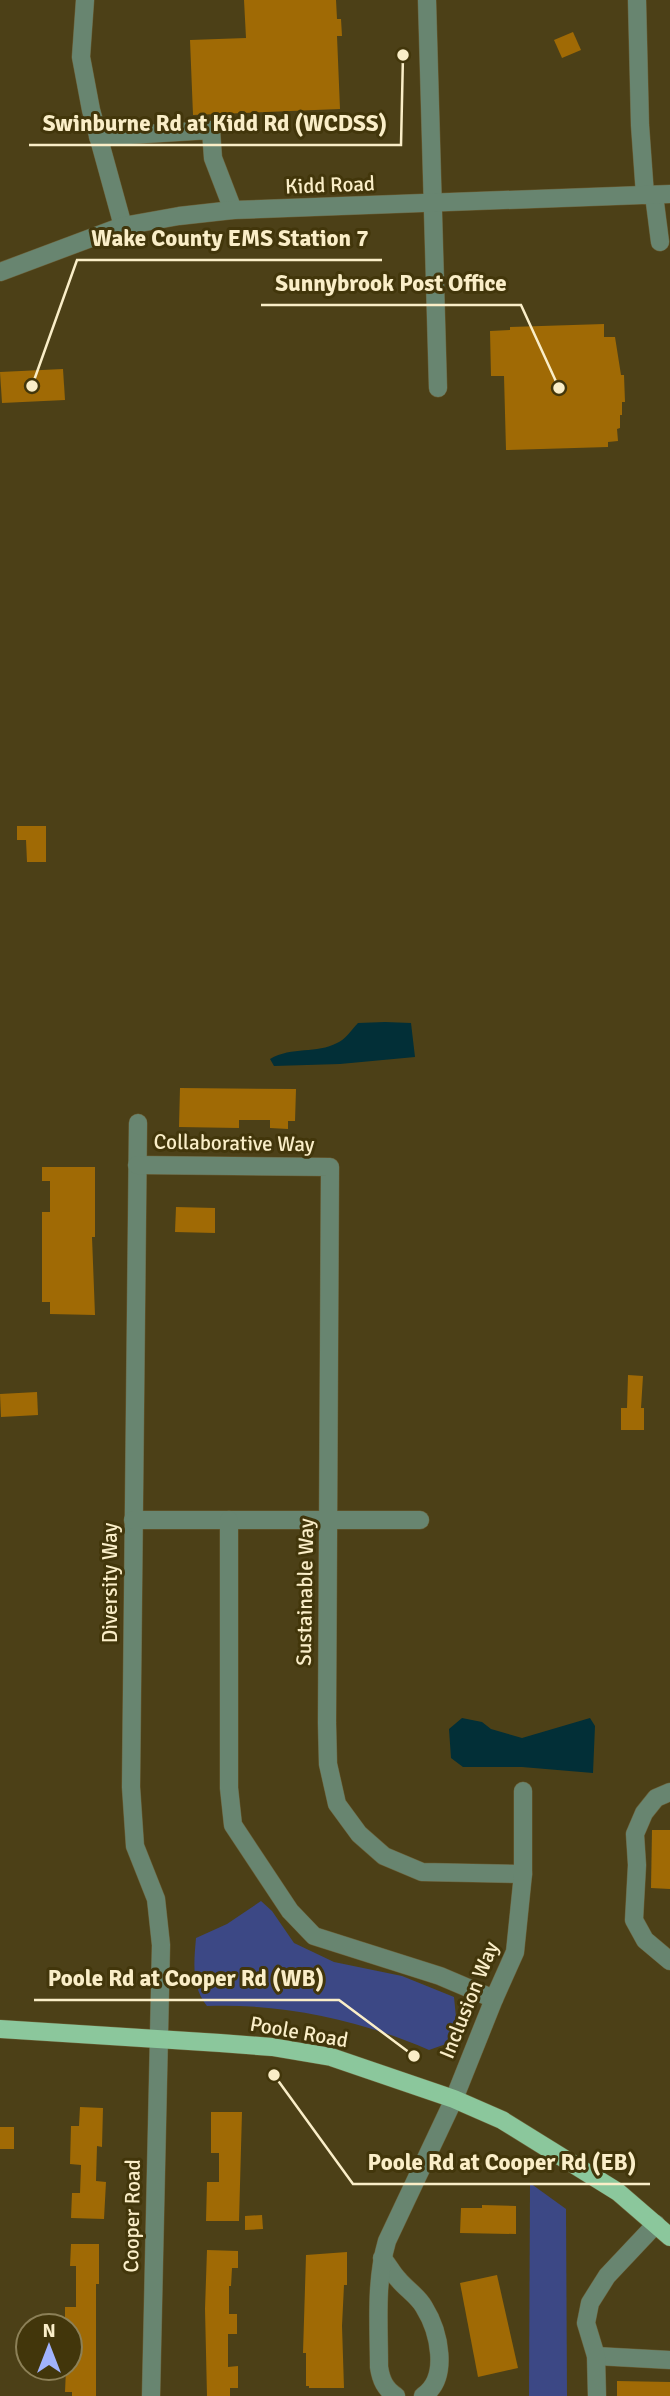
<svg xmlns="http://www.w3.org/2000/svg" width="670" height="2396" font-family="Signika,sans-serif">
<style>
.green{fill:#3c4885}
.water{fill:#022f37}
.building{fill:#a06a05}
.lines{fill:none;stroke-linecap:round;stroke-linejoin:round}
.minor-casing{stroke:#6b5f37;stroke-width:19}
.major-casing{stroke:#6b5f37;stroke-width:19}
.minor{stroke:#688570;stroke-width:18}
.major{stroke:#8bc79c;stroke-width:18}
.labels{text-anchor:middle;dominant-baseline:central;stroke-width:6;stroke-linejoin:round;paint-order:stroke}
.street-label{font-size:21px;fill:#faeec8;stroke:#42360b}
.leader{fill:none;stroke:#faeec8;stroke-width:2.5}
.callout-dot{fill:#faeec8;stroke:#42360b;stroke-width:2.5}
.callout-label{font-size:23px;text-anchor:middle;font-weight:bold;fill:#faeec8;stroke:#42360b;stroke-width:6;stroke-linejoin:round;paint-order:stroke}
</style>
<rect width="100%" height="100%" fill="#4c4017"/>
<g class="green">
<path d="M 261,1901 L 272,1911 L 294,1943 L 334,1962 L 402,1976 L 454,1997 L 456,2017 L 446,2044 L 429,2050 C 360,2020 281,2003 207,2006 C 191,1986 194,1962 196,1938 L 227,1924 Z"/>
<path d="M 530,2183 L 566,2209 L 567,2396 L 529,2396 Z"/>
</g>
<g class="water">
<path d="M 385,1022 L 411,1023 L 415,1057 L 340,1064 L 274,1066 L 270,1059 C 292,1046 317,1054 337,1043 C 345,1040 352,1029 358,1023 Z"/>
<path d="M 462,1718 L 482,1722 L 491,1729 L 522,1738 L 590,1718 L 595,1726 L 593,1773 L 522,1767 L 463,1767 L 451,1758 L 449,1729 Z"/>
</g>
<g class="building">
<path d="M 244,0 L 336,0 L 337,19 L 341,19 L 342,36 L 337,36 L 340,109 L 193,115 L 190,40 L 246,38 Z"/>
<path d="M 573,32 L 581,50 L 562,58 L 554,40 Z"/>
<path d="M 604,324 L 604,337 L 615,337 L 621,375 L 624,375 L 625,402 L 622,402 L 622,415 L 620,415 L 620,428 L 617,429 L 618,441 L 608,442 L 608,447 L 506,450 L 504,376 L 491,376 L 490,331 L 510,330 L 510,327 Z"/>
<path d="M 63,369 L 65,400 L 2,403 L 0,372 Z"/>
<path d="M 17,826 L 46,826 L 46,862 L 27,862 L 26,840 L 17,840 Z"/>
<path d="M 180,1088 L 296,1089 L 295,1121 L 288,1121 L 288,1129 L 270,1128 L 270,1120 L 239,1120 L 239,1128 L 179,1127 Z"/>
<path d="M 42,1167 L 95,1167 L 95,1237 L 92,1237 L 95,1315 L 50,1314 L 50,1302 L 42,1302 L 42,1212 L 50,1212 L 50,1181 L 42,1181 Z"/>
<path d="M 176,1207 L 215,1208 L 215,1233 L 175,1232 Z"/>
<path d="M 628,1375 L 643,1376 L 641,1408 L 644,1408 L 644,1430 L 621,1430 L 621,1408 L 627,1408 Z"/>
<path d="M 37,1392 L 38,1415 L 1,1417 L 0,1394 Z"/>
<path d="M 652,1830 L 670,1830 L 670,1889 L 651,1888 Z"/>
<path d="M 80,2107 L 103,2108 L 102,2147 L 97,2146 L 96,2181 L 106,2182 L 104,2219 L 71,2218 L 72,2193 L 80,2193 L 81,2165 L 70,2164 L 71,2126 L 79,2126 Z"/>
<path d="M 211,2112 L 242,2112 L 239,2221 L 206,2221 L 207,2182 L 219,2182 L 219,2153 L 211,2153 Z"/>
<rect x="0" y="2127" width="14" height="22"/>
<path d="M 482,2205 L 516,2206 L 516,2234 L 460,2233 L 461,2208 L 482,2208 Z"/>
<path d="M 262,2215 L 263,2229 L 245,2230 L 245,2216 Z"/>
<path d="M 71,2244 L 99,2244 L 99,2284 L 96,2284 L 96,2396 L 72,2396 L 72,2392 L 65,2392 L 66,2369 L 71,2369 L 71,2323 L 65,2323 L 65,2307 L 76,2307 L 76,2266 L 70,2266 Z"/>
<path d="M 207,2250 L 238,2251 L 238,2268 L 232,2268 L 231,2286 L 229,2286 L 229,2314 L 237,2314 L 237,2334 L 228,2334 L 228,2367 L 238,2366 L 238,2388 L 230,2388 L 230,2396 L 207,2396 L 205,2309 Z"/>
<path d="M 347,2252 L 347,2285 L 344,2285 L 342,2326 L 344,2388 L 309,2388 L 309,2386 L 306,2386 L 306,2353 L 303,2353 L 306,2255 Z"/>
<path d="M 497,2275 L 518,2368 L 478,2377 L 460,2283 Z"/>
<path d="M 617,2381 L 670,2382 L 670,2396 L 617,2396 Z"/>
</g>
<g class="lines">
<defs>
<g id="minor">
<path d="M 85,0 L 81,57 L 91,110 L 123,226"/>
<path d="M 427,0 L 438,388"/>
<path d="M 637,0 L 640,125 L 645,195"/>
<path d="M 98,137 L 211,130 L 213,158 L 233,210"/>
<path d="M 654,195 L 660,242"/>
<path d="M 0,272 L 123,226 L 179,216 L 233,210 L 670,194"/>
<path d="M 138,1123 L 131,1787 L 135,1846 L 156,1899 L 161,1945 L 151,2396"/>
<path d="M 137,1165 L 330,1167 L 327,1723 L 328,1764 L 337,1804 L 359,1834 L 384,1856 L 422,1872 L 523,1874"/>
<path d="M 133,1520 L 420,1520"/>
<path d="M 229,1520 L 229,1788 L 233,1825 L 290,1911 L 314,1936 L 440,1976 L 494,1999"/>
<path d="M 670,1792 L 656,1798 L 644,1813 L 635,1834 L 637,1865 L 634,1920 L 645,1940 L 670,1961"/>
<path d="M 382,2258 C 388,2264 392,2273 398,2279 C 406,2289 418,2296 424,2307 C 439,2331 450,2378 423,2396"/>
<path d="M 596,2356 L 670,2360"/>
<path d="M 396,2396 C 385,2389 381,2380 379,2367 C 379,2325 375,2282 387,2241 L 454,2099 L 494,1999 L 515,1952 L 523,1874 L 523,1791"/>
<path d="M 597,2396 L 596,2356 L 586,2323 L 590,2303 L 607,2276 L 656,2224"/>
</g>
<path id="major" d="M 0,2029 L 220,2043 L 272,2047 L 331,2057 L 454,2099 L 502,2120 L 618,2192 L 670,2237"/>
</defs>
<use href="#minor" class="minor-casing"/>
<use href="#major" class="major-casing"/>
<use href="#minor" class="minor"/>
<use href="#major" class="major"/>
</g>
<g class="labels">
<g class="street-label">
<text transform="translate(330 185) rotate(-2)">Kidd Road</text>
<text transform="translate(234 1143) rotate(1)">Collaborative Way</text>
<text transform="translate(110 1583) rotate(-90)">Diversity Way</text>
<text transform="translate(305 1592) rotate(-89)">Sustainable Way</text>
<text transform="translate(469 2000) rotate(-68)">Inclusion Way</text>
<text transform="translate(299 2032) rotate(10)">Poole Road</text>
<text transform="translate(132 2216) rotate(-89)">Cooper Road</text>
</g>
</g>
<path class="leader" d="M403 55L401 145H29M32 386L77 260H382M559 388L521 305H261M414 2056L339 2000H34M274 2075L353 2184H650"/>
<g class="callout-dot">
<circle cx="403" cy="55" r="7"/>
<circle cx="32" cy="386" r="7"/>
<circle cx="559" cy="388" r="7"/>
<circle cx="414" cy="2056" r="7"/>
<circle cx="274" cy="2075" r="7"/>
</g>
<g class="callout-label">
<text x="215" y="131">Swinburne Rd at Kidd Rd (WCDSS)</text>
<text x="230" y="246">Wake County EMS Station 7</text>
<text x="391" y="291">Sunnybrook Post Office</text>
<text x="186" y="1986">Poole Rd at Cooper Rd (WB)</text>
<text x="502" y="2170">Poole Rd at Cooper Rd (EB)</text>
</g>
<g transform="translate(49 2347)"><circle r="33" fill="#42360b" stroke="#8c8057" stroke-width="2"/>
<path d="M0-5L12 26L0 18L-12 26Z" fill="#a1b3fd"/>
<text y="-10" font-size="19" font-weight="bold" text-anchor="middle" fill="#faeec8">N</text>
</g>
</svg>
